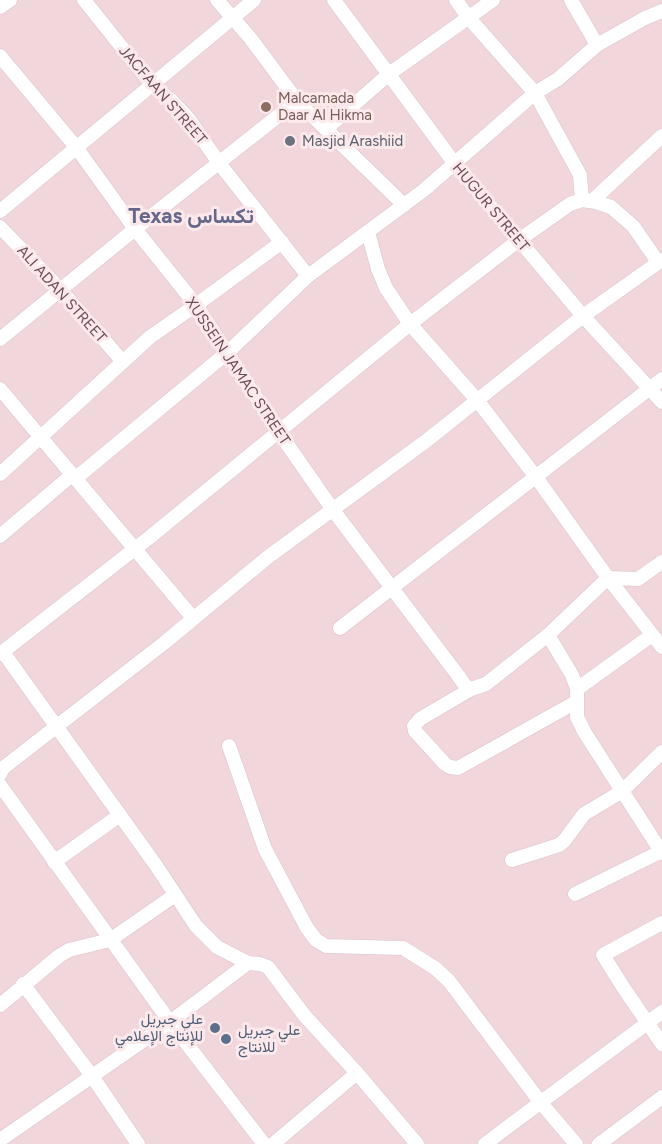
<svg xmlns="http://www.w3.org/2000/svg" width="662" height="1144" font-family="Figtree,Vazirmatn,sans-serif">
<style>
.residential{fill:#f1d6dc}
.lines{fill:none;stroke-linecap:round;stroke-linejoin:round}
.street-casing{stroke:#dcc1c9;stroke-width:15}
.street{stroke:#fff;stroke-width:14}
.education-dot{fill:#8d6e63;stroke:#fce9ec;stroke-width:2}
.worship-dot{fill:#6b7280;stroke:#fce9ec;stroke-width:2}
.service-dot{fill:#5c6f8a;stroke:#fce9ec;stroke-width:2}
.labels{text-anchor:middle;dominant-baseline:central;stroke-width:6;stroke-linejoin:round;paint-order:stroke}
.street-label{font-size:15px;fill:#6e4d5a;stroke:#fce9ec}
.education-label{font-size:15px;fill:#785e54;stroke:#fce9ec;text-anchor:start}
.worship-label{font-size:15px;fill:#5b616d;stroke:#fce9ec;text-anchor:start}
.service-label{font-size:15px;fill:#4e5e75;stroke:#fce9ec;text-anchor:end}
.district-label{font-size:21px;font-weight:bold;fill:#65688a;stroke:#fce9ec}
</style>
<rect width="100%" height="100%" fill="#f9e4e7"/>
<rect class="residential" x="0" y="0" width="662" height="1144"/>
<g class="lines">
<defs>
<g id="street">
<path d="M 84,0 L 152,85 L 172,101 L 188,118 L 219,163 L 308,276"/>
<path d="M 217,0 L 251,39 L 297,101 L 404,205"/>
<path d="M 334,0 L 455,164 L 583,316 L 662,402"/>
<path d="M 456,0 L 468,17 L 535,93 L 580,175 L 582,200"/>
<path d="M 571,0 L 597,45"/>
<path d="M 0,7 L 10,0"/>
<path d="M 0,56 L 76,147 L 135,229 L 196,305 L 278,431 L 333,510 L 460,678 L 466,687 L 471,689"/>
<path d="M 326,129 L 389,74 L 493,0"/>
<path d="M 592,201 L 662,136"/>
<path d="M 0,211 L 254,0"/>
<path d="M 0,227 L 60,289 L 123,362"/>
<path d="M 368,232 L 378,269 L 386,288 L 410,324 L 477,400 L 536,477 L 608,578 L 662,647"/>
<path d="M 0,339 L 135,229 L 297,101"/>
<path d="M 0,389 L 193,618"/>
<path d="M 0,474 L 150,337 L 196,305 L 282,242"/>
<path d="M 76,478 L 228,352 L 308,276 L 424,190 L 535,93 L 558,79 L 597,45 L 645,18 L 662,11"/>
<path d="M 0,536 L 73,474"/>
<path d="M 340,628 L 662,379"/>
<path d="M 548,635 L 572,675 L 577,689 L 577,717 L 585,733 L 662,853"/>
<path d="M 3,652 L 155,864 L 196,926 L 217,947 L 248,963 L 260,964 L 268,967 L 304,1015 L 357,1073 L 417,1144"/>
<path d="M 0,654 L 150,537 L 410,324 L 519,240 L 570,204 L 582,200 L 596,202 L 611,207 L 633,226 L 658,262"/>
<path d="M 577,689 L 652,635"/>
<path d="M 576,702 L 458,768 L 450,767 L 445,764 L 415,731 L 414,726 L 420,719 L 471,689 L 486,684 L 548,635 L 608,578 L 638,579 L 662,562"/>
<path d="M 229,746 L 265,849 L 307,928 L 316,940 L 326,946 L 403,948 L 435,968 L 449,981 L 541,1103 L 576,1144"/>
<path d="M 0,774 L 3,768 L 164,643 L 268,557 L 426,441 L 583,316 L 662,260"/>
<path d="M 0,785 L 170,1022 L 264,1144"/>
<path d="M 512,860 L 559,845 L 564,841 L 584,814 L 621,792 L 662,752"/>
<path d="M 54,862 L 120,815"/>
<path d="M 575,894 L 662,851"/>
<path d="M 662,923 L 603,955 L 623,987 L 662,1044"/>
<path d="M 23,984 L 92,1076 L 138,1144"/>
<path d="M 0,1005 L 59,956 L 69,950 L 110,940 L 175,895"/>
<path d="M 0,1140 L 170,1022 L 248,963"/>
<path d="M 273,1144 L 357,1073"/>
<path d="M 485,1144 L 662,1012"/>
<path d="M 599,1144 L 662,1097"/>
</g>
</defs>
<use href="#street" class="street-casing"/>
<use href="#street" class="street"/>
</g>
<circle class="education-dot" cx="266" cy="107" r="6"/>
<circle class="worship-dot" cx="290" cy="141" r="6"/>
<g class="service-dot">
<circle cx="215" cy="1028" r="6"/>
<circle cx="226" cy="1039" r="6"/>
</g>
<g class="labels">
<g class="street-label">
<text transform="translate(163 95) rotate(49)">JACFAAN STREET</text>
<text transform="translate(491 207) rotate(50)">HUGUR STREET</text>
<text transform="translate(62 294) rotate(48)">ALI ADAN STREET</text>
<text transform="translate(238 371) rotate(56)">XUSSEIN JAMAC STREET</text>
</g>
<g class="education-label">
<text x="278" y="98">Malcamada<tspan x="278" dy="17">Daar Al Hikma</tspan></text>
</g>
<g class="worship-label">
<text x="302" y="141">Masjid Arashiid</text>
</g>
<g class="service-label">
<text x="203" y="1019">علي جبريل<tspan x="203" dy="17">للإنتاج الإعلامي</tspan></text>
<text x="238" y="1030" text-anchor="start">علي جبريل<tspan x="238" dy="17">للانتاج</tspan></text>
</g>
<g class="district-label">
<text x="191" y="215">Texas تكساس</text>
</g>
</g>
</svg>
